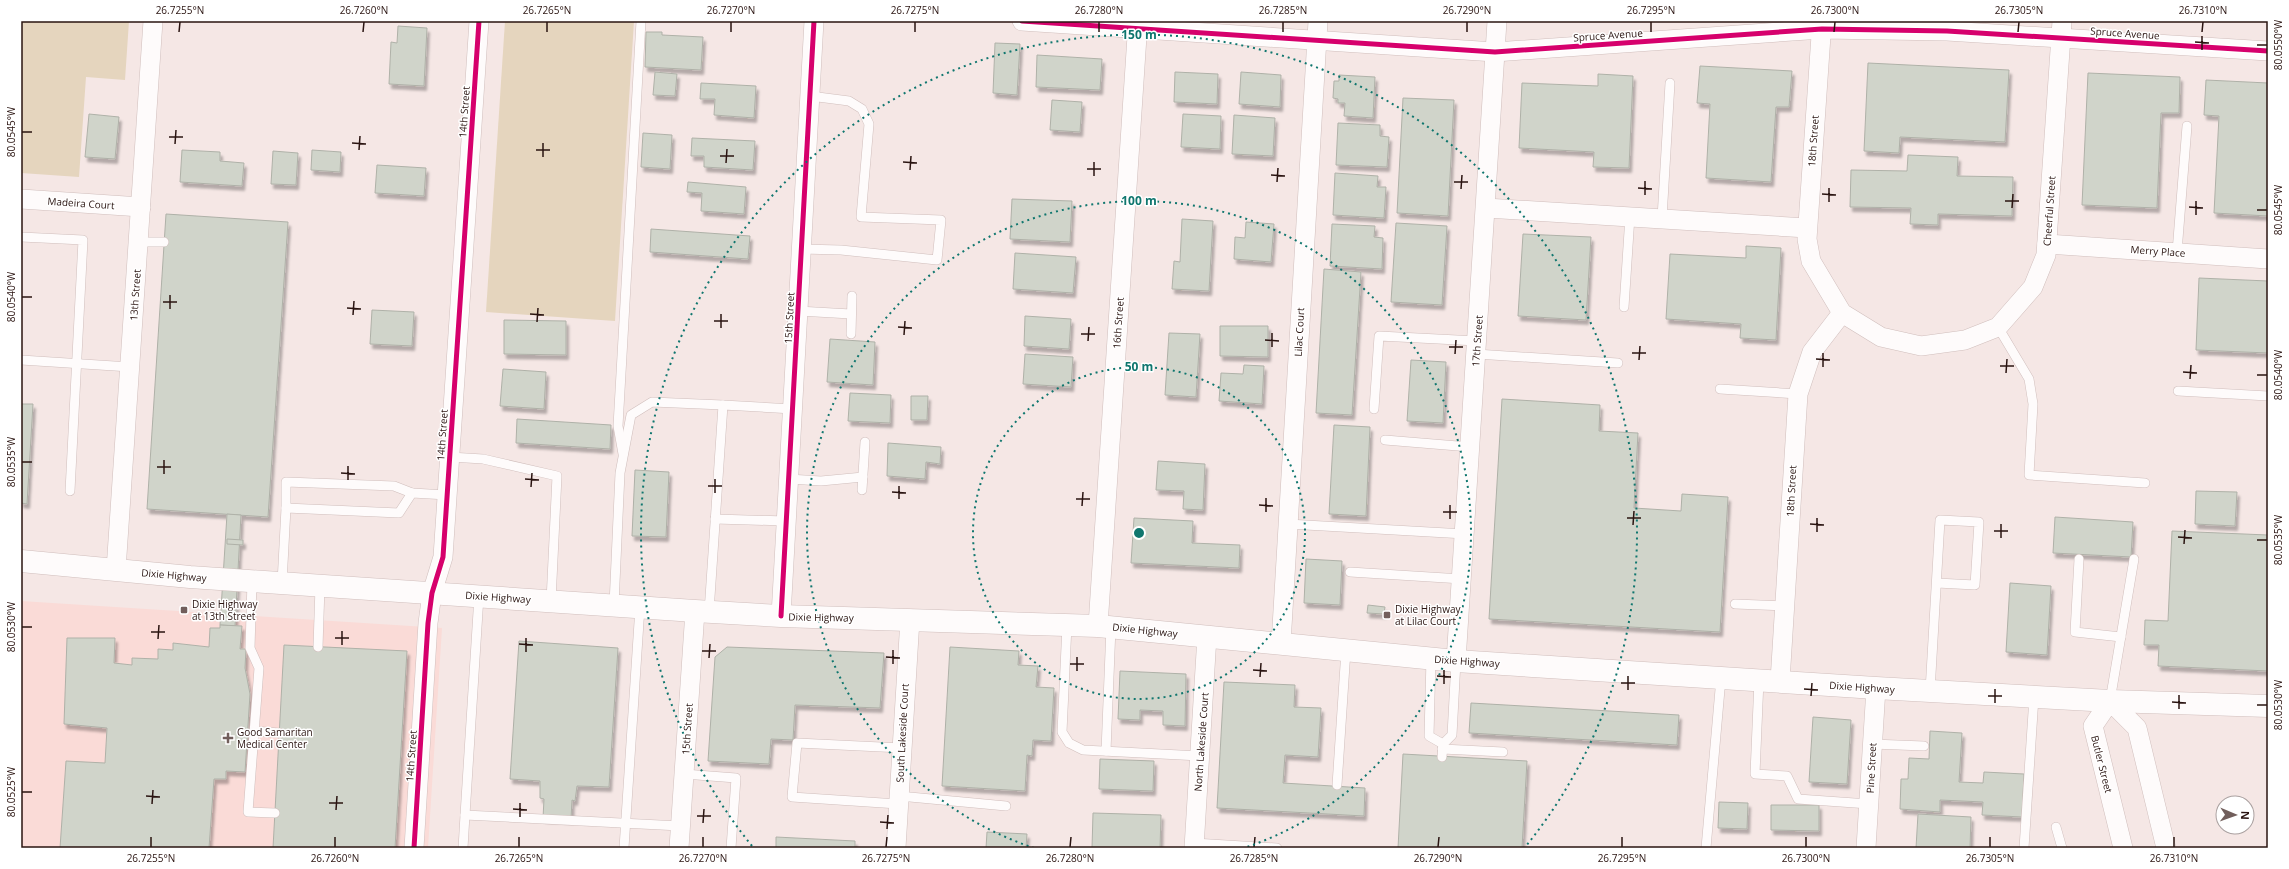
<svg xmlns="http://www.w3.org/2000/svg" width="2289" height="869" font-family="'Open Sans',sans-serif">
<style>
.built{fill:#fadbd7}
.green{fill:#e5d5be}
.building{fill:#d0d4ca;stroke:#afb1a8;filter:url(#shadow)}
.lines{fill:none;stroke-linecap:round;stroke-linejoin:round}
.lane-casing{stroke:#d0bebc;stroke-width:10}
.street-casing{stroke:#d0bebc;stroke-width:20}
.primary-casing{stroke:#d0bebc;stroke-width:23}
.lane{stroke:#fefbfb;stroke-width:9}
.street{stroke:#fefbfb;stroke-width:19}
.primary{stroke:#fefbfb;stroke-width:22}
.cycleway-casing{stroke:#fff;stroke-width:8}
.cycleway{stroke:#d6006c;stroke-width:5}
.ticks{fill:none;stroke:#2a1411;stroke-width:1.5}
.ring{fill:none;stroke:#0f766e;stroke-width:2;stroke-dasharray:2 4}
.poi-dot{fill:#715e5b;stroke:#fff;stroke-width:1.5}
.labels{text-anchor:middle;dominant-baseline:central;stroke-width:3;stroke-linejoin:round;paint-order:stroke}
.street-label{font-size:10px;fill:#2a1411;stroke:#fff}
.poi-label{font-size:10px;fill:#2a1411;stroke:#fff;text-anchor:start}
.centre{fill:#0f766e;stroke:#fff;stroke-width:2}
.ring-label{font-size:12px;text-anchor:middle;font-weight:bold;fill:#0f766e;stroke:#fff;stroke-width:3;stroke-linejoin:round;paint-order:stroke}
.neatline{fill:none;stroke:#2a1411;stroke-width:1.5}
.ticks-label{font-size:10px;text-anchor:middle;fill:#2a1411}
</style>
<defs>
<filter id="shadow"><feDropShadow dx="2.5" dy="4.5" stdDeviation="1" flood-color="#0004"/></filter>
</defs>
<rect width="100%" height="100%" fill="#f5e7e5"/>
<path class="built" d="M 21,601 L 442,628 L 428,848 L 21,848 Z"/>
<g class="green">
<path d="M 21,21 L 129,21 L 125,80 L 86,77 L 79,177 L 21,173 Z"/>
<path d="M 505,21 L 634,21 L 615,321 L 486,312 Z"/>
</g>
<g class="building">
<path d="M 398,26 L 427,28 L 424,86 L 389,84 L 391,42 L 397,43 Z"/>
<path d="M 646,32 L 662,32 L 662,35 L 703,37 L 701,70 L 645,67 Z"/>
<path d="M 995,43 L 1020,44 L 1017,95 L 993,93 Z"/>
<path d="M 1037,55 L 1102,59 L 1100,90 L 1036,87 Z"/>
<path d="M 1868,63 L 2009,70 L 2005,142 L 1900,137 L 1899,153 L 1864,151 Z"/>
<path d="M 1700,66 L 1792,71 L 1789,107 L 1776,107 L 1771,182 L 1706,178 L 1710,104 L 1697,103 Z"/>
<path d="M 655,72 L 677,74 L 675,96 L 653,95 Z"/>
<path d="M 1175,72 L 1218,74 L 1217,104 L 1174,102 Z"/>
<path d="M 1241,72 L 1281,75 L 1280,107 L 1239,104 Z"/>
<path d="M 2088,73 L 2180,77 L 2179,113 L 2161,113 L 2157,208 L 2082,205 Z"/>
<path d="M 1598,74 L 1633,76 L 1629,168 L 1593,167 L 1594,152 L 1519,148 L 1522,83 L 1598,86 Z"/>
<path d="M 1339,75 L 1375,77 L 1373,118 L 1344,116 L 1345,103 L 1338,103 L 1338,99 L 1333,98 L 1334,81 L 1339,81 Z"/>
<path d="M 2206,80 L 2268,83 L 2268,216 L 2214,213 L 2219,116 L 2204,115 Z"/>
<path d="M 701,83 L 756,86 L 754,118 L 714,115 L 715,99 L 700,99 Z"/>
<path d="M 1403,98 L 1454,100 L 1448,216 L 1397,213 Z"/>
<path d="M 1052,100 L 1082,102 L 1080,132 L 1050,130 Z"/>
<path d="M 89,114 L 119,117 L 115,159 L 85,157 Z"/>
<path d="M 1183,114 L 1221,116 L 1220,149 L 1181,147 Z"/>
<path d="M 1234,115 L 1275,118 L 1273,156 L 1232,154 Z"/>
<path d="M 1338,123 L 1380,125 L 1380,136 L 1389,137 L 1387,167 L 1336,165 Z"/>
<path d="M 643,133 L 672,135 L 670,169 L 641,167 Z"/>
<path d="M 692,138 L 755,141 L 753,170 L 704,167 L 704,156 L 691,156 Z"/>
<path d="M 182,150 L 220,152 L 220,161 L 244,163 L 242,186 L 180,182 Z"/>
<path d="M 312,150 L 341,152 L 340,172 L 311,170 Z"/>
<path d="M 273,151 L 298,153 L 296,185 L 271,184 Z"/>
<path d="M 1908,155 L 1958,157 L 1957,176 L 2013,177 L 2012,216 L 1938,214 L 1938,225 L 1910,224 L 1911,208 L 1850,207 L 1851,170 L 1907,171 Z"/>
<path d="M 377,165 L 426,168 L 424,196 L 375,193 Z"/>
<path d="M 1335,173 L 1378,176 L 1377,187 L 1386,187 L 1384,218 L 1333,215 Z"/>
<path d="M 688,182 L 746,187 L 744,214 L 701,211 L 702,193 L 687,192 Z"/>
<path d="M 1012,199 L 1072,201 L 1070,242 L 1010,239 Z"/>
<path d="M 166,214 L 288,222 L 268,517 L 147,509 Z"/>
<path d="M 1182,219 L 1213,221 L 1209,291 L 1172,289 L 1174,261 L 1180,262 Z"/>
<path d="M 1246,222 L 1274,224 L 1271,262 L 1234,259 L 1235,237 L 1245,238 Z"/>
<path d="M 1396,223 L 1447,226 L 1442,305 L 1391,302 Z"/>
<path d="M 1332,224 L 1375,226 L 1374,237 L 1383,238 L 1382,269 L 1330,266 Z"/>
<path d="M 651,229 L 750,236 L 748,259 L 650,252 Z"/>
<path d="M 1523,234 L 1591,237 L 1586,320 L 1518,316 Z"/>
<path d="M 1746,246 L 1781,248 L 1776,340 L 1740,338 L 1741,324 L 1666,319 L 1670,254 L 1746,258 Z"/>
<path d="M 1015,253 L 1076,257 L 1073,293 L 1013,289 Z"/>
<path d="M 1324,269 L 1361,272 L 1352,415 L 1316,413 Z"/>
<path d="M 2199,278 L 2268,281 L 2268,353 L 2196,350 Z"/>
<path d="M 372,310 L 414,312 L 412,346 L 370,344 Z"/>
<path d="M 1025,316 L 1071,319 L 1069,349 L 1024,346 Z"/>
<path d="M 504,320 L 566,321 L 566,355 L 504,354 Z"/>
<path d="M 1220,326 L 1268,326 L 1268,357 L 1220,356 Z"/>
<path d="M 1169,333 L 1200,334 L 1196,397 L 1165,395 Z"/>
<path d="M 830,339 L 875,342 L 873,385 L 827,382 Z"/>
<path d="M 1025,354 L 1073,357 L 1071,387 L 1023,384 Z"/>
<path d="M 1411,360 L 1446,362 L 1443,423 L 1407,421 Z"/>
<path d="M 1244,365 L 1264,366 L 1262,404 L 1219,401 L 1221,373 L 1243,374 Z"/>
<path d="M 503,369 L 546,372 L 544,409 L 500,406 Z"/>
<path d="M 850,393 L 891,395 L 890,423 L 848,421 Z"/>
<path d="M 911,396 L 928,396 L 927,420 L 911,420 Z"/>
<path d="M 1502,399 L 1600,405 L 1599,431 L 1638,433 L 1634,508 L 1681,511 L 1682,494 L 1728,497 L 1720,632 L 1489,619 Z"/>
<path d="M 21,404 L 33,404 L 27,504 L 21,503 Z"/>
<path d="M 517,419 L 611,425 L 610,449 L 516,443 Z"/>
<path d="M 1334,425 L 1370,427 L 1366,516 L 1329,514 Z"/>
<path d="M 888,443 L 941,447 L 940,464 L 926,462 L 925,479 L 887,476 Z"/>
<path d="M 1158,461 L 1205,464 L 1203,510 L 1183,509 L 1184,491 L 1156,490 Z"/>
<path d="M 635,470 L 669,472 L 666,537 L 632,536 Z"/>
<path d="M 2196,491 L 2237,492 L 2235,526 L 2195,524 Z"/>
<path d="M 227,514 L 241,515 L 235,626 L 220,625 Z"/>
<path d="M 2055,517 L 2133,522 L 2131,557 L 2053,553 Z"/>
<path d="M 1134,518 L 1193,521 L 1192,543 L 1240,545 L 1239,568 L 1131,563 Z"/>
<path d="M 2172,531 L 2268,535 L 2268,671 L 2158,666 L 2159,645 L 2144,645 L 2145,620 L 2168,621 Z"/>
<path d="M 227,539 L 243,540 L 243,545 L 227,544 Z"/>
<path d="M 1306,559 L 1342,561 L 1340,605 L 1304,603 Z"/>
<path d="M 2010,583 L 2051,586 L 2047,655 L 2006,652 Z"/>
<path d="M 1368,605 L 1385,607 L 1384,614 L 1367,613 Z"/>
<path d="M 220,625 L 242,626 L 240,649 L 246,649 L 245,668 L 250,694 L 245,772 L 226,771 L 226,779 L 214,779 L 209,848 L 60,848 L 66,761 L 105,763 L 107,728 L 64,724 L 67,638 L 115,638 L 114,663 L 132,665 L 132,658 L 158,659 L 158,649 L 173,650 L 173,643 L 209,647 L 210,628 L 220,628 Z"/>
<path d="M 519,641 L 618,648 L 609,787 L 577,786 L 575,801 L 572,800 L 571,819 L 543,818 L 544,799 L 540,798 L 540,781 L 510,779 Z"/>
<path d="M 284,645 L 407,651 L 395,848 L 273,848 Z"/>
<path d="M 727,647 L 884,653 L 880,708 L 795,705 L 793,740 L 771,739 L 769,764 L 708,761 L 715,657 Z"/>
<path d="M 950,647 L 1019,651 L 1018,665 L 1038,666 L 1036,687 L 1054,688 L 1051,741 L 1033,740 L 1032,756 L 1027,755 L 1025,791 L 942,786 Z"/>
<path d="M 1120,671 L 1186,674 L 1185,726 L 1163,725 L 1163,711 L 1140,710 L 1140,720 L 1118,719 Z"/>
<path d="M 1224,682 L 1295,685 L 1294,707 L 1321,708 L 1318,757 L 1285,755 L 1283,783 L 1365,788 L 1364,816 L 1217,808 Z"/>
<path d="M 1471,703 L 1679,715 L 1677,745 L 1469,733 Z"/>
<path d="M 1813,717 L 1851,720 L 1847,784 L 1809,782 Z"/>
<path d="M 1930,731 L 1962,733 L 1959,782 L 1983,783 L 1984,772 L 2024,774 L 2022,817 L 1982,815 L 1983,802 L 1940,800 L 1940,812 L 1900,809 L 1901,779 L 1908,779 L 1909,758 L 1929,759 Z"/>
<path d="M 1403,754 L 1527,761 L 1522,848 L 1398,848 Z"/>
<path d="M 1100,759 L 1154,761 L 1153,791 L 1099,789 Z"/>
<path d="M 1719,802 L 1748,803 L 1747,829 L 1718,828 Z"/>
<path d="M 1771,805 L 1819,805 L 1819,831 L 1771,830 Z"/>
<path d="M 1093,813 L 1161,815 L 1160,848 L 1092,848 Z"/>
<path d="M 1918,814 L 1971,817 L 1970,848 L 1916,848 Z"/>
<path d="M 987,832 L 1027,834 L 1026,848 L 986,848 Z"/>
<path d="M 776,837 L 855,841 L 855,848 L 776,848 Z"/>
</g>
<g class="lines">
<defs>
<g id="lane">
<path d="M 1662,218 L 1670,83"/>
<path d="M 21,237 L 83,240 L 70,491"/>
<path d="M 139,242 L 164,242"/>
<path d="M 801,249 L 841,250 L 937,260 L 941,220 L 861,217 L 869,124 L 862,109 L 849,101 L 810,96"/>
<path d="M 2177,252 L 2187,126"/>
<path d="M 1624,307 L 1630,216"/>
<path d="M 798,311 L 851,314"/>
<path d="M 1998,327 L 2029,379 L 2033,404 L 2029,475 L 2145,483"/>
<path d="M 851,334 L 852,296"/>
<path d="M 1476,354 L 1618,363"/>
<path d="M 21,360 L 130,367"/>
<path d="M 1720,389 L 1798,394"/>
<path d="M 2178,391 L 2268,396"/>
<path d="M 1374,409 L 1379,336 L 1477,341"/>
<path d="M 1385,440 L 1470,447"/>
<path d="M 623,454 L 618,426 L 641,21"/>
<path d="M 450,457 L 483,459 L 557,476 L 551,601"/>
<path d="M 789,479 L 821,481 L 863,477"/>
<path d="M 862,490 L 865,442"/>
<path d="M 286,508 L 286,482 L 394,486 L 412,493"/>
<path d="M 715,519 L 786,521"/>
<path d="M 1288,524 L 1465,534"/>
<path d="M 2079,559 L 2075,632 L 2121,637"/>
<path d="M 1350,572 L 1462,579"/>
<path d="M 252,581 L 250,648 L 259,668 L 248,812 L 275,813"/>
<path d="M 282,583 L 286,508 L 399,513 L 412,493 L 447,495"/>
<path d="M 1735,604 L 1784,606"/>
<path d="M 614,605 L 620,473 L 631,415 L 652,402 L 723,405"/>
<path d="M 709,612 L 723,405 L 793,409"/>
<path d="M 1067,625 L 1062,732 L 1069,743 L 1083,750 L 1200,756"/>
<path d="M 318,647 L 320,586"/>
<path d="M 1431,658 L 1429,736 L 1443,744"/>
<path d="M 1759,680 L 1755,774 L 1787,776 L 1798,799 L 1869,804"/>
<path d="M 1930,691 L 1940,520 L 1979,522 L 1975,585 L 1937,583"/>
<path d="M 2110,701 L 2134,559"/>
<path d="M 254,731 L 280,733"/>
<path d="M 1872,744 L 1924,746"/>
<path d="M 1442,749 L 1503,752"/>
<path d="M 1106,751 L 1111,627"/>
<path d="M 1442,757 L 1443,744 L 1452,735 L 1456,661"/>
<path d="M 684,774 L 736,778 L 731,848"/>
<path d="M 1337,785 L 1346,650"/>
<path d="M 899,796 L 1006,806"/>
<path d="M 898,804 L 792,797 L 797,743 L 902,748"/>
<path d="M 465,815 L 479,596"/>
<path d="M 2056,827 L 2062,848"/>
<path d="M 1194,843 L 1277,848"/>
<path d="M 463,848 L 465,815 L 680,826"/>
<path d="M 624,848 L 640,607"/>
<path d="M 1706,848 L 1721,678"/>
<path d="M 2024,848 L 2034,697"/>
</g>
<g id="street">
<path d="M 1022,21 L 1495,52 L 1822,29 L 1947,31 L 2268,51"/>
<path d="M 1822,21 L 1807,239 L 1811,261 L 1842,313 L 1881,337 L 1921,346 L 1965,340 L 1998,327 L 2033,287 L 2046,255 L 2062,21"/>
<path d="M 21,199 L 141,207"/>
<path d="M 1486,208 L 1807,228"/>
<path d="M 2047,244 L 2268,259"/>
<path d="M 116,570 L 153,21"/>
<path d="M 781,616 L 814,21"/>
<path d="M 1098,626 L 1138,21"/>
<path d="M 1281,644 L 1318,21"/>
<path d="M 1456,661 L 1497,21"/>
<path d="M 1780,681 L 1798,394 L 1812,352 L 1842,313"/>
<path d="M 414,848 L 428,623 L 432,593 L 443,557 L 479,21"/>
<path d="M 679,848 L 695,611"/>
<path d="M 896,848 L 910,619"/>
<path d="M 1194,848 L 1207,636"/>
<path d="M 1866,848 L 1876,688"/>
<path d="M 2123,848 L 2093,726 L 2110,701 L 2137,728 L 2166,848"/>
</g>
<path id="primary" d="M 21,561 L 190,577 L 695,611 L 781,616 L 1098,626 L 1456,661 L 1876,688 L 2110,701 L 2268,706"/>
</defs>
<use href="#lane" class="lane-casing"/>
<use href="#street" class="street-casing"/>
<use href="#primary" class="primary-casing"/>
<use href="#lane" class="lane"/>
<use href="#street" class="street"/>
<use href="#primary" class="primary"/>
<defs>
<g id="cycleway">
<path d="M 1022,21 L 1495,52 L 1822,29 L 1947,31 L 2268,51"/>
<path d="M 781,616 L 814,21"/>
<path d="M 414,848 L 428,623 L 432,593 L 443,557 L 479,21"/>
</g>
</defs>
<use href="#cycleway" class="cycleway-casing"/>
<use href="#cycleway" class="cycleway"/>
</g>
<path class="ticks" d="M 179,32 L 180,22M 363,32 L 364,22M 547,32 L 547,22M 731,32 L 731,22M 915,32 L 915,22M 1099,32 L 1099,22M 1283,32 L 1283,22M 1467,32 L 1467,22M 1651,32 L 1651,22M 1834,32 L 1835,22M 2018,32 L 2019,22M 2202,32 L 2203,22M 2195,42 L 2209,43M 2257,45 L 2267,45M 2202,50 L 2202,36M 22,132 L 32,132M 169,137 L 183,137M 352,143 L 366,144M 175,144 L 176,130M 359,150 L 360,136M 536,150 L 550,150M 720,156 L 734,156M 543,157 L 543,143M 903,162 L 917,163M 726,163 L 727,149M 1087,169 L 1101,169M 910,170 L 911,156M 1271,175 L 1285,176M 1094,176 L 1094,162M 1277,182 L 1278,168M 1454,182 L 1468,182M 1638,188 L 1652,189M 1461,189 L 1462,175M 1822,194 L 1836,195M 1645,195 L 1645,181M 2005,201 L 2019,201M 1829,202 L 1829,188M 2189,207 L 2203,208M 2012,208 L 2013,194M 2257,210 L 2267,210M 2196,215 L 2196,201M 22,297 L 32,297M 163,302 L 177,302M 347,308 L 361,309M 170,309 L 170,295M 530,314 L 544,315M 353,315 L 354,301M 714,321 L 728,321M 537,322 L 538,308M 898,327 L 912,328M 721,328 L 721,314M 1081,334 L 1095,334M 904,335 L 905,321M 1265,340 L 1279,341M 1088,341 L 1089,327M 1272,347 L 1272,333M 1449,347 L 1463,347M 1632,353 L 1646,353M 1455,354 L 1456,340M 1816,359 L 1830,360M 1639,360 L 1640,346M 2000,366 L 2014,366M 1823,367 L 1823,353M 2183,372 L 2197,373M 2006,373 L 2007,359M 2257,375 L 2267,375M 2190,379 L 2191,365M 22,462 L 32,462M 157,467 L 171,467M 341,473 L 355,474M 164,474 L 164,460M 525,479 L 539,480M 348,480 L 348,466M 708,486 L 722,486M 531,487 L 532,473M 892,492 L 906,493M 715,493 L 715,479M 899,499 L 899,486M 1076,499 L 1090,499M 1259,505 L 1273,506M 1082,506 L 1083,492M 1266,512 L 1266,498M 1443,512 L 1457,512M 1627,518 L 1641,518M 1450,519 L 1450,505M 1810,524 L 1824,525M 1633,525 L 1634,511M 1994,531 L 2008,531M 1817,532 L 1817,518M 2178,537 L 2192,538M 2001,538 L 2001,524M 2257,540 L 2267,540M 2184,544 L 2185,530M 22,627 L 32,627M 151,632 L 165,632M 335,638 L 349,638M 158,639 L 159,625M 519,644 L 533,645M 342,645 L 342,631M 702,651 L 716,651M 526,652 L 526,638M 886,657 L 900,658M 709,658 L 710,644M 893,664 L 893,650M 1070,664 L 1084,664M 1253,670 L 1267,671M 1077,671 L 1077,657M 1437,676 L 1451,677M 1260,677 L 1261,663M 1621,683 L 1635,683M 1444,684 L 1444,670M 1804,689 L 1818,690M 1628,690 L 1628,676M 1811,696 L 1812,683M 1988,696 L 2002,696M 2172,702 L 2186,703M 1995,703 L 1995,689M 2257,705 L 2267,705M 2179,709 L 2179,695M 22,792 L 32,792M 146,796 L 160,797M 329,803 L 343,803M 152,804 L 153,790M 513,809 L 527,810M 336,810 L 337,796M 697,816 L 711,816M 520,817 L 520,803M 880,822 L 894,823M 703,823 L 704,809M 887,829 L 888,815M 151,847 L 151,837M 335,847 L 335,837M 519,847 L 519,837M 703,847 L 703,837M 886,847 L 887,837M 1070,847 L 1071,837M 1254,847 L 1255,837M 1438,847 L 1439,837M 1622,847 L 1622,837M 1806,847 L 1806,837M 1990,847 L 1990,837M 2174,847 L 2174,837"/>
<g class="ring">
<circle cx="1139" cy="533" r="166"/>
<path d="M1034 848A332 332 0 1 1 1244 848"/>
<path d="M752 846A498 498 0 1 1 1526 846"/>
</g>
<g class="poi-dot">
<rect x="180" y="606" width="8" height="8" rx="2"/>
<rect x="1383" y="611" width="8" height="8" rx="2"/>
<path d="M226 732h4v4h4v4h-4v4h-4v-4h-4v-4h4z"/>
</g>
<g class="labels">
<g class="street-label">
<text transform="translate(2125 33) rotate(4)">Spruce Avenue</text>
<text transform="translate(1608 35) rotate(-4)">Spruce Avenue</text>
<text transform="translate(464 112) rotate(-86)">14th Street</text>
<text transform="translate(1813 141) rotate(-86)">18th Street</text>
<text transform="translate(81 203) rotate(4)">Madeira Court</text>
<text transform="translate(2049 211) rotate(-86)">Cheerful Street</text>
<text transform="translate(2158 251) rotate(4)">Merry Place</text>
<text transform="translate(135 295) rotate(-86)">13th Street</text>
<text transform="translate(789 318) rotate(-87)">15th Street</text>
<text transform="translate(1118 323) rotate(-86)">16th Street</text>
<text transform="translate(1299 332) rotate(-87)">Lilac Court</text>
<text transform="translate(1477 341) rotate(-86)">17th Street</text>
<text transform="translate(442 435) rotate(-86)">14th Street</text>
<text transform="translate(1791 491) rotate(-87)">18th Street</text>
<text transform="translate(174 575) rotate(5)">Dixie Highway</text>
<text transform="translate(498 597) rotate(4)">Dixie Highway</text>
<text transform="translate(821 617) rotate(1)">Dixie Highway</text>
<text transform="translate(1145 630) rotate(6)">Dixie Highway</text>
<text transform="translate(1467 661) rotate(4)">Dixie Highway</text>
<text transform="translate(1862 687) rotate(4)">Dixie Highway</text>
<text transform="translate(687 729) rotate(-86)">15th Street</text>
<text transform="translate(902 733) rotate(-87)">South Lakeside Court</text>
<text transform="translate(1201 742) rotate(-86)">North Lakeside Court</text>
<text transform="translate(411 756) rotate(-86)">14th Street</text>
<text transform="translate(2102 764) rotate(76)">Butler Street</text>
<text transform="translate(1871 768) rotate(-87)">Pine Street</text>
</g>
<g class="poi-label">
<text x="192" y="604">Dixie Highway<tspan x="192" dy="12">at 13th Street</tspan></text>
<text x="1395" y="609">Dixie Highway<tspan x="1395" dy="12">at Lilac Court</tspan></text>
<text x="237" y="732">Good Samaritan<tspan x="237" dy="12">Medical Center</tspan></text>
</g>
</g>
<circle cx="1139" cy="533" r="6" class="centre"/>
<g class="ring-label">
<text x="1139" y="39">150 m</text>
<text x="1139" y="205">100 m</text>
<text x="1139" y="371">50 m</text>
</g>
<rect width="2289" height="869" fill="none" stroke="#ffffff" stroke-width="44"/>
<g transform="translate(2235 815) rotate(92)"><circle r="19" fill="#ffffff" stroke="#aaa1a0"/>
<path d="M0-3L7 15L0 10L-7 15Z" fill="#715e5b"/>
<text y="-6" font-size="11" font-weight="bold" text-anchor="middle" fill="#2a1411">N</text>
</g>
<rect x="22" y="22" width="2245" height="825" class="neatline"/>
<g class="ticks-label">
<text x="180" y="14">26.7255°N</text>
<text x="364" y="14">26.7260°N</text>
<text x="547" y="14">26.7265°N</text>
<text x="731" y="14">26.7270°N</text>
<text x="915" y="14">26.7275°N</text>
<text x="1099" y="14">26.7280°N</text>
<text x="1283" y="14">26.7285°N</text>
<text x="1467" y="14">26.7290°N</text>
<text x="1651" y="14">26.7295°N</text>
<text x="1835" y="14">26.7300°N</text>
<text x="2019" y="14">26.7305°N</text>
<text x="2203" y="14">26.7310°N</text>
<text transform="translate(2278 45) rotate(-90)" y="4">80.0550°W</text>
<text transform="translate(11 132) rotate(-90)" y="4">80.0545°W</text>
<text transform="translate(2278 210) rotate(-90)" y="4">80.0545°W</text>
<text transform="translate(11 297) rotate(-90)" y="4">80.0540°W</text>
<text transform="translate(2278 375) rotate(-90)" y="4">80.0540°W</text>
<text transform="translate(11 462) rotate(-90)" y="4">80.0535°W</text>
<text transform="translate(2278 540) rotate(-90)" y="4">80.0535°W</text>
<text transform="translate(11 627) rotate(-90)" y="4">80.0530°W</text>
<text transform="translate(2278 705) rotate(-90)" y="4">80.0530°W</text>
<text transform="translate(11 792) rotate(-90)" y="4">80.0525°W</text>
<text x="151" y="862">26.7255°N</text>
<text x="335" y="862">26.7260°N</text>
<text x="519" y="862">26.7265°N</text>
<text x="703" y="862">26.7270°N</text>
<text x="886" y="862">26.7275°N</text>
<text x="1070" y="862">26.7280°N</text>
<text x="1254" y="862">26.7285°N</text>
<text x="1438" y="862">26.7290°N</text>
<text x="1622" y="862">26.7295°N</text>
<text x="1806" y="862">26.7300°N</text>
<text x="1990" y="862">26.7305°N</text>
<text x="2174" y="862">26.7310°N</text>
</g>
</svg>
